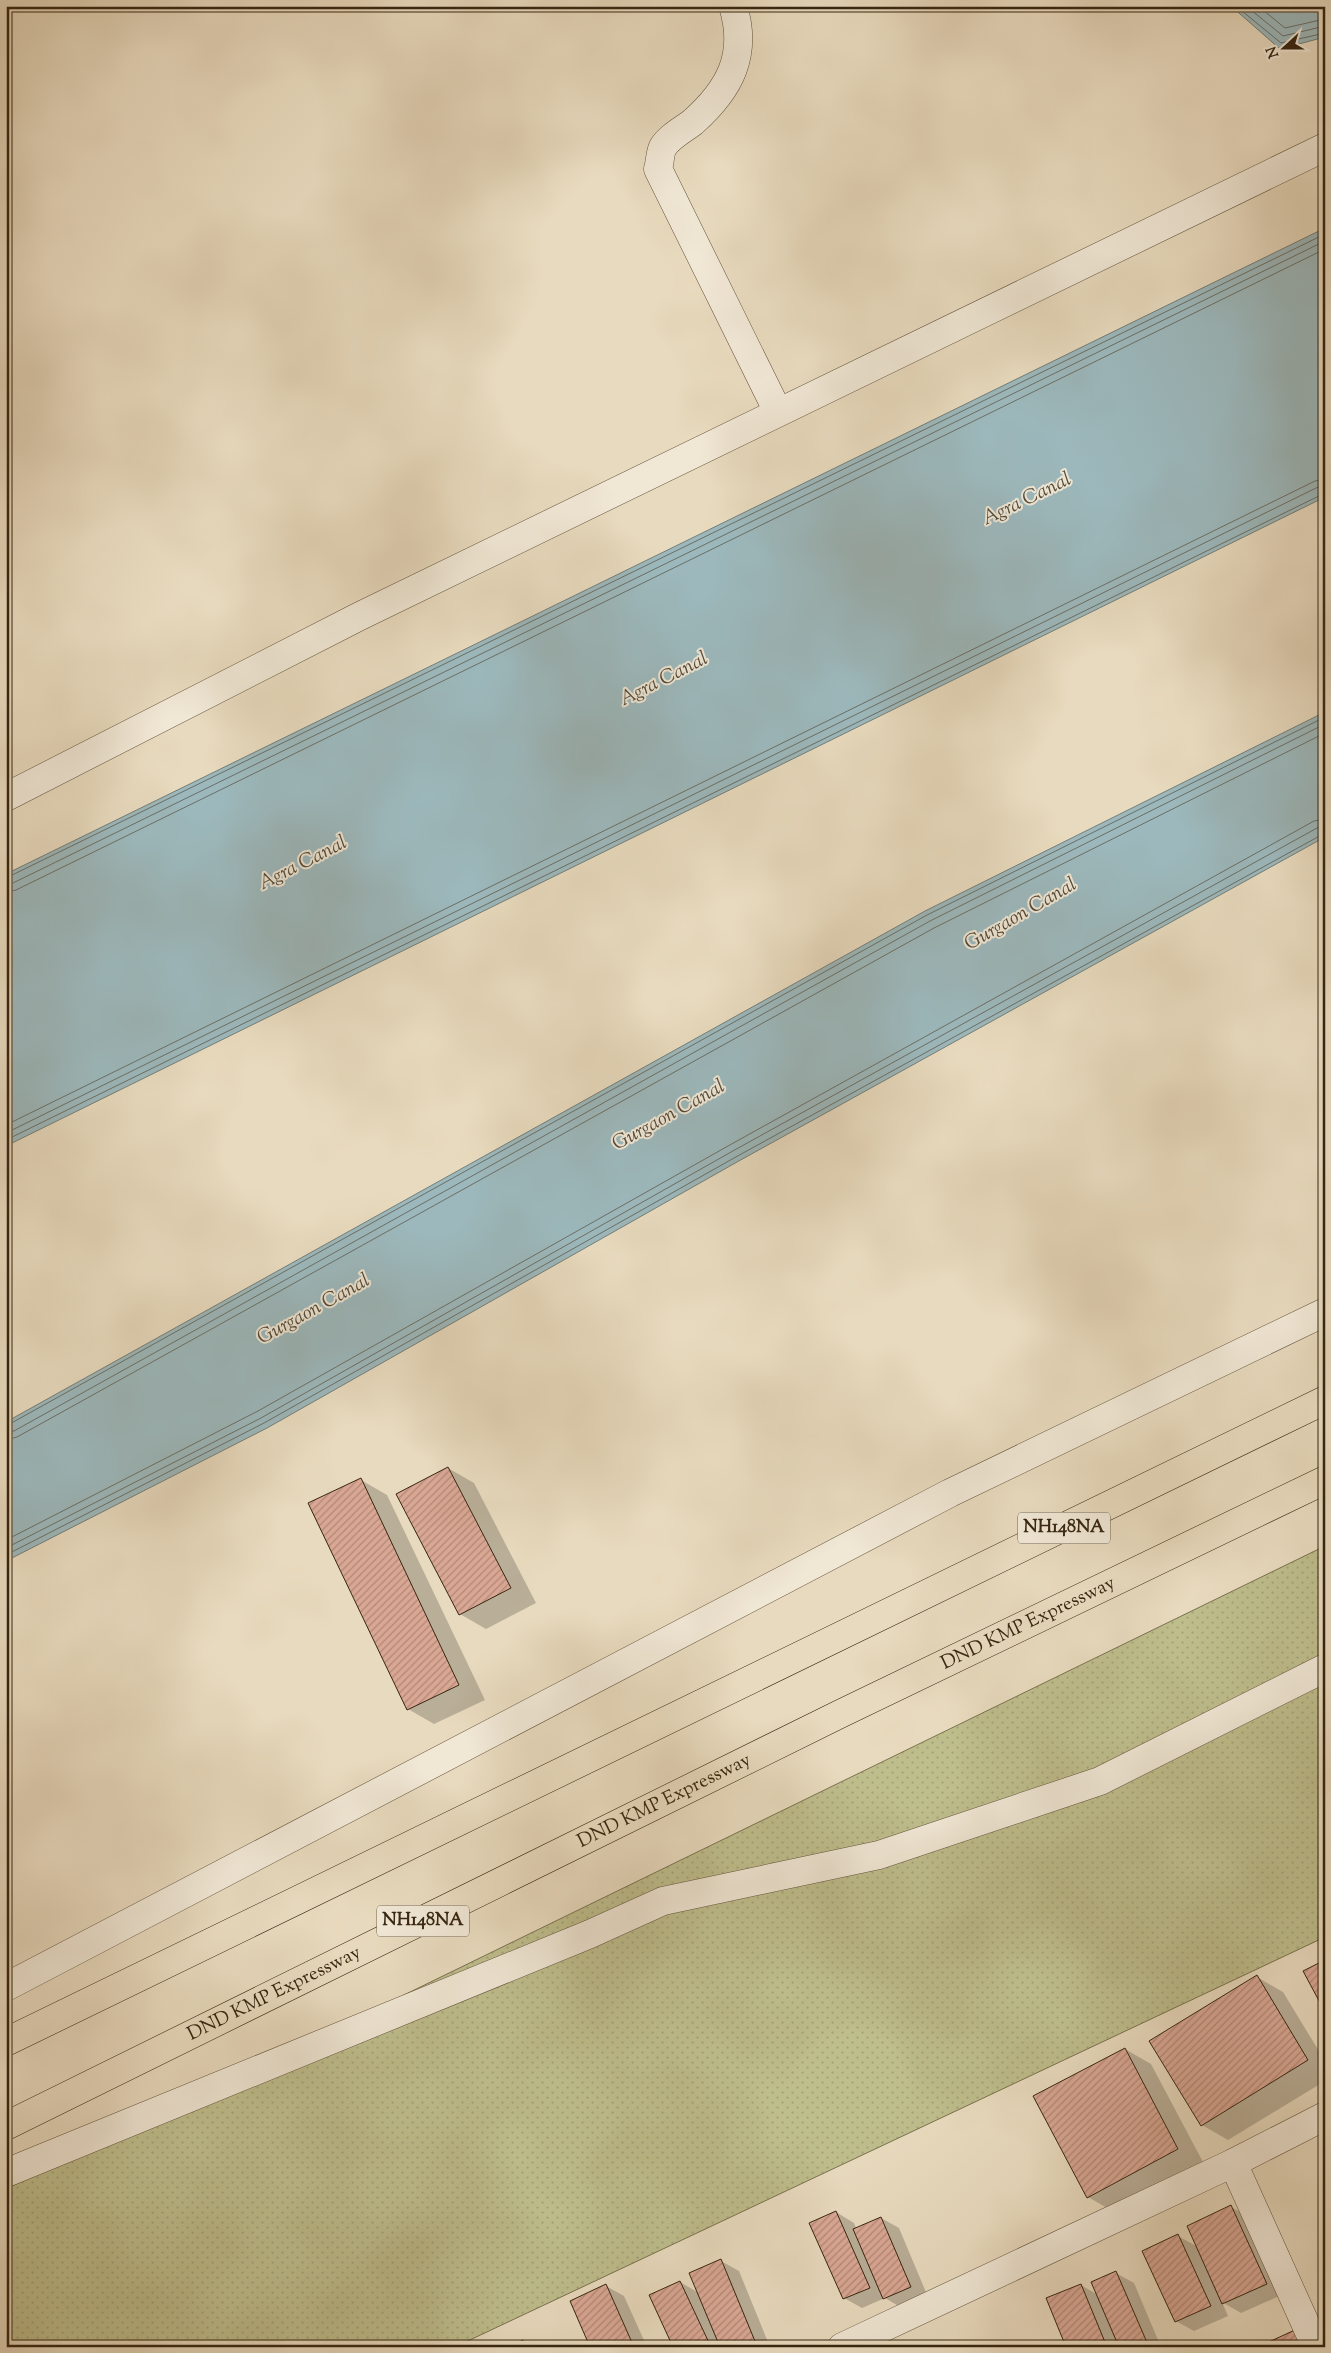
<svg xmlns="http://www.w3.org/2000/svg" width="1331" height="2353" font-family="'Sorts Mill Goudy',serif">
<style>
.grass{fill:url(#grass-dots);stroke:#7a724e}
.water{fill:#9cb8bc;stroke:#747e78}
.shadow{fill:#0003}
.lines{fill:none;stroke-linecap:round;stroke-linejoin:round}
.shore{stroke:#6a6f66;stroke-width:1}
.building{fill:url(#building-hatch);stroke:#372611}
.minor-casing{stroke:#63533c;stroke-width:29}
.highway-casing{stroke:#372611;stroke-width:29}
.minor{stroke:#f0e7d5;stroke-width:28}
.highway{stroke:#e8dabe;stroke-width:28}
.labels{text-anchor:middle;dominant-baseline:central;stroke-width:4;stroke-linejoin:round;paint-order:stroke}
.shield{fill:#f0e7d5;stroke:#6e604c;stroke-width:1}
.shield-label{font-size:18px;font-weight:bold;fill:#372611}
.street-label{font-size:19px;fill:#372611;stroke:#f0e7d5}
.water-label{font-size:20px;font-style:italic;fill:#504a3c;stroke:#f0e7d5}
</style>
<defs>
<pattern id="grass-dots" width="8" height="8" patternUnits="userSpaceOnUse" patternTransform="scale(1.25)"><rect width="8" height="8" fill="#bebd8c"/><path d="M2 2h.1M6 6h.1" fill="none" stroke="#a4a278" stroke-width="1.8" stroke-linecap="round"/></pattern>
<pattern id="building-hatch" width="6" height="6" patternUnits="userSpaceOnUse" patternTransform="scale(1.25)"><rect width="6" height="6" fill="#d9a794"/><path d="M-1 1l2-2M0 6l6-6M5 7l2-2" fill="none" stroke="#b18877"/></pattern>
</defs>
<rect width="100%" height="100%" fill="#e8dabe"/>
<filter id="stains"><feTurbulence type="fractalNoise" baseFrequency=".004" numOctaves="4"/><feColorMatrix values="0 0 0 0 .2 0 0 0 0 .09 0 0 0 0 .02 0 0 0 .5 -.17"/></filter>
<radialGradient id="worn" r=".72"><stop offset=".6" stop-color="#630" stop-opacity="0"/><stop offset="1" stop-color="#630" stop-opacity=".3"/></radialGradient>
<path class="grass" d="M 1325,1546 L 1325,1937 L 455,2347 L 6,2347 L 6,2189 Z"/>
<g class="water">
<path d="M 1231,6 L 1325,6 L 1325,37 L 1280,49 Z"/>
<path d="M 1325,228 L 1325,497 L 6,1146 L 6,874 Z"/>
<path d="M 1325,712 L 1325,837 L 737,1162 L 267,1428 L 6,1561 L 6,1422 L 925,911 Z"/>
</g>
<g class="shadow">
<path d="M 448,1468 L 474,1483 L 536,1603 L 486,1629 L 460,1614 Z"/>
<path d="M 361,1480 L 387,1495 L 485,1700 L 434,1724 L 408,1709 Z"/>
<path d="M 1257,1977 L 1283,1992 L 1325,2061 L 1325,2081 L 1228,2140 L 1202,2125 Z"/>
<path d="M 1125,2049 L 1151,2064 L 1204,2164 L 1114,2212 L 1088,2197 Z"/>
<path d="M 1231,2207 L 1249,2217 L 1284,2294 L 1241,2313 L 1222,2302 L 1228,2316 L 1194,2331 L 1176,2321 L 1178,2236 L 1198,2247 Z"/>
<path d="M 836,2212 L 854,2223 L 856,2228 L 881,2218 L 899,2228 L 928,2297 L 902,2308 L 885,2298 L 862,2308 L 844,2298 Z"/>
<path d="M 721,2261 L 739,2271 L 770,2347 L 674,2347 L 680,2282 L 699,2293 Z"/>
<path d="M 1116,2273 L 1134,2283 L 1161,2347 L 1068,2347 L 1081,2285 L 1098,2295 Z"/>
<path d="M 606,2286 L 624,2296 L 647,2347 L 592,2347 Z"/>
<path d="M 523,2341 L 533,2347 L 512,2347 Z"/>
</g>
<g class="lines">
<g class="shore">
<path d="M 1236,6 L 1281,43 L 1325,33"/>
<path d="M 1246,6 L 1283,36 L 1325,26"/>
<path d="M 1258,6 L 1285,28 L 1325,19"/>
<path d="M 6,878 L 1325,234"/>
<path d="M 6,884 L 13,883 L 1325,241"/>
<path d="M 6,892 L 16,890 L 1325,249"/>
<path d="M 6,1125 L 1315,481 L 1325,479"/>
<path d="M 6,1133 L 1318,487 L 1325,486"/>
<path d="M 6,1140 L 1325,493"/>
<path d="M 6,1426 L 927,915 L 1325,717"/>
<path d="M 6,1432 L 14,1431 L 930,921 L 1325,724"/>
<path d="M 6,1440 L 17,1437 L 934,928 L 1325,733"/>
<path d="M 6,1540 L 258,1411 L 728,1146 L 1314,821 L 1325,819"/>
<path d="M 6,1548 L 261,1418 L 731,1152 L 1317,828 L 1325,826"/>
<path d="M 6,1555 L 264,1423 L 734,1158 L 1325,833"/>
</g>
</g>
<g class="building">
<path d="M 448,1467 L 511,1588 L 459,1615 L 396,1494 Z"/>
<path d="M 361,1478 L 459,1685 L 407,1710 L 308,1503 Z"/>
<path d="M 1325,1960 L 1325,2012 L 1303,1971 Z"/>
<path d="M 1257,1975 L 1308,2060 L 1201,2126 L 1149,2041 Z"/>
<path d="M 1125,2048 L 1178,2149 L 1087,2198 L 1033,2096 Z"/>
<path d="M 1231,2205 L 1267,2284 L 1222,2304 L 1187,2226 Z"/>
<path d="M 836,2211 L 870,2288 L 843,2299 L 809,2223 Z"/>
<path d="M 881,2217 L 911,2287 L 883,2299 L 853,2229 Z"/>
<path d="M 1178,2234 L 1211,2306 L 1175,2322 L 1142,2251 Z"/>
<path d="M 721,2259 L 757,2346 L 720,2347 L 689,2273 Z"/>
<path d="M 1116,2271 L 1149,2347 L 1119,2347 L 1091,2282 Z"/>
<path d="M 680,2281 L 711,2347 L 673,2347 L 649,2295 Z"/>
<path d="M 606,2284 L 634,2347 L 590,2347 L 570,2301 Z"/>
<path d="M 1081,2284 L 1107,2347 L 1066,2347 L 1046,2298 Z"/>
<path d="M 1297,2329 L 1305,2347 L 1258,2347 Z"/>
<path d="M 523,2340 L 526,2347 L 509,2347 Z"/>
</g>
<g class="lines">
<defs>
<g id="minor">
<path d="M 733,6 C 748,55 730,89 693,122 C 684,129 669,137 663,147 C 660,152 660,163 658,169 L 778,412"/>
<path d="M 6,797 L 360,616 L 1325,147"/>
<path d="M 6,1987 L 950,1493 L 1325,1312"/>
<path d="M 1233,2163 L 1316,2347"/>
<path d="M 6,2173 L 590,1934 L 663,1901 L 879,1855 L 1100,1781 L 1325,1668"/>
<path d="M 842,2347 L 1233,2163 L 1325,2116"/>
</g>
<g id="highway">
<path d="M 6,2042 L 1325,1400"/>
<path id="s1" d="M 6,2126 L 840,1714 L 1325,1480"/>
</g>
</defs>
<use href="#minor" class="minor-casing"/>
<use href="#highway" class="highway-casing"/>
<use href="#minor" class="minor"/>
<use href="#highway" class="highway"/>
</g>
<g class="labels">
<g class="shield">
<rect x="1018" y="1512.5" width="92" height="31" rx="4"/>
<rect x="377" y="1905.5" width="92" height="31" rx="4"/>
</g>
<g class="shield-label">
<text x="1064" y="1528">NH148NA</text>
<text x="423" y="1921">NH148NA</text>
</g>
<g class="street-label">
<text stroke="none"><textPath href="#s1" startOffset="1139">DND KMP Expressway</textPath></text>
<text stroke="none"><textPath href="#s1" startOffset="734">DND KMP Expressway</textPath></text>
<text stroke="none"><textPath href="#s1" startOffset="299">DND KMP Expressway</textPath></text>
</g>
<g class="water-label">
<text transform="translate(1027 500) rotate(-26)">Agra Canal</text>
<text transform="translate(664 680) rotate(-27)">Agra Canal</text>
<text transform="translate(303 864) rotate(-27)">Agra Canal</text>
<text transform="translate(1021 915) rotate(-30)">Gurgaon Canal</text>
<text transform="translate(669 1116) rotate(-29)">Gurgaon Canal</text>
<text transform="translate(314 1310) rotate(-29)">Gurgaon Canal</text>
</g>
</g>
<rect width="1331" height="2353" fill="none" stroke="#e8dabe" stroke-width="25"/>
<rect x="8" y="8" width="1316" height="2338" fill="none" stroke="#372611" stroke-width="2.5"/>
<rect x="12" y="12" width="1306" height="2328" fill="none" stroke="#372611"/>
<g transform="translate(1284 48) rotate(249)" stroke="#f0e7d5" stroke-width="4" paint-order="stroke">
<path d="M0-4L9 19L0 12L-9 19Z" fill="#372611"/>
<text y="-8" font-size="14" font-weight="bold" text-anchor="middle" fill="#372611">N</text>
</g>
<rect width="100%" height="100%" filter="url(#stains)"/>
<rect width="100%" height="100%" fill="url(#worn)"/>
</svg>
